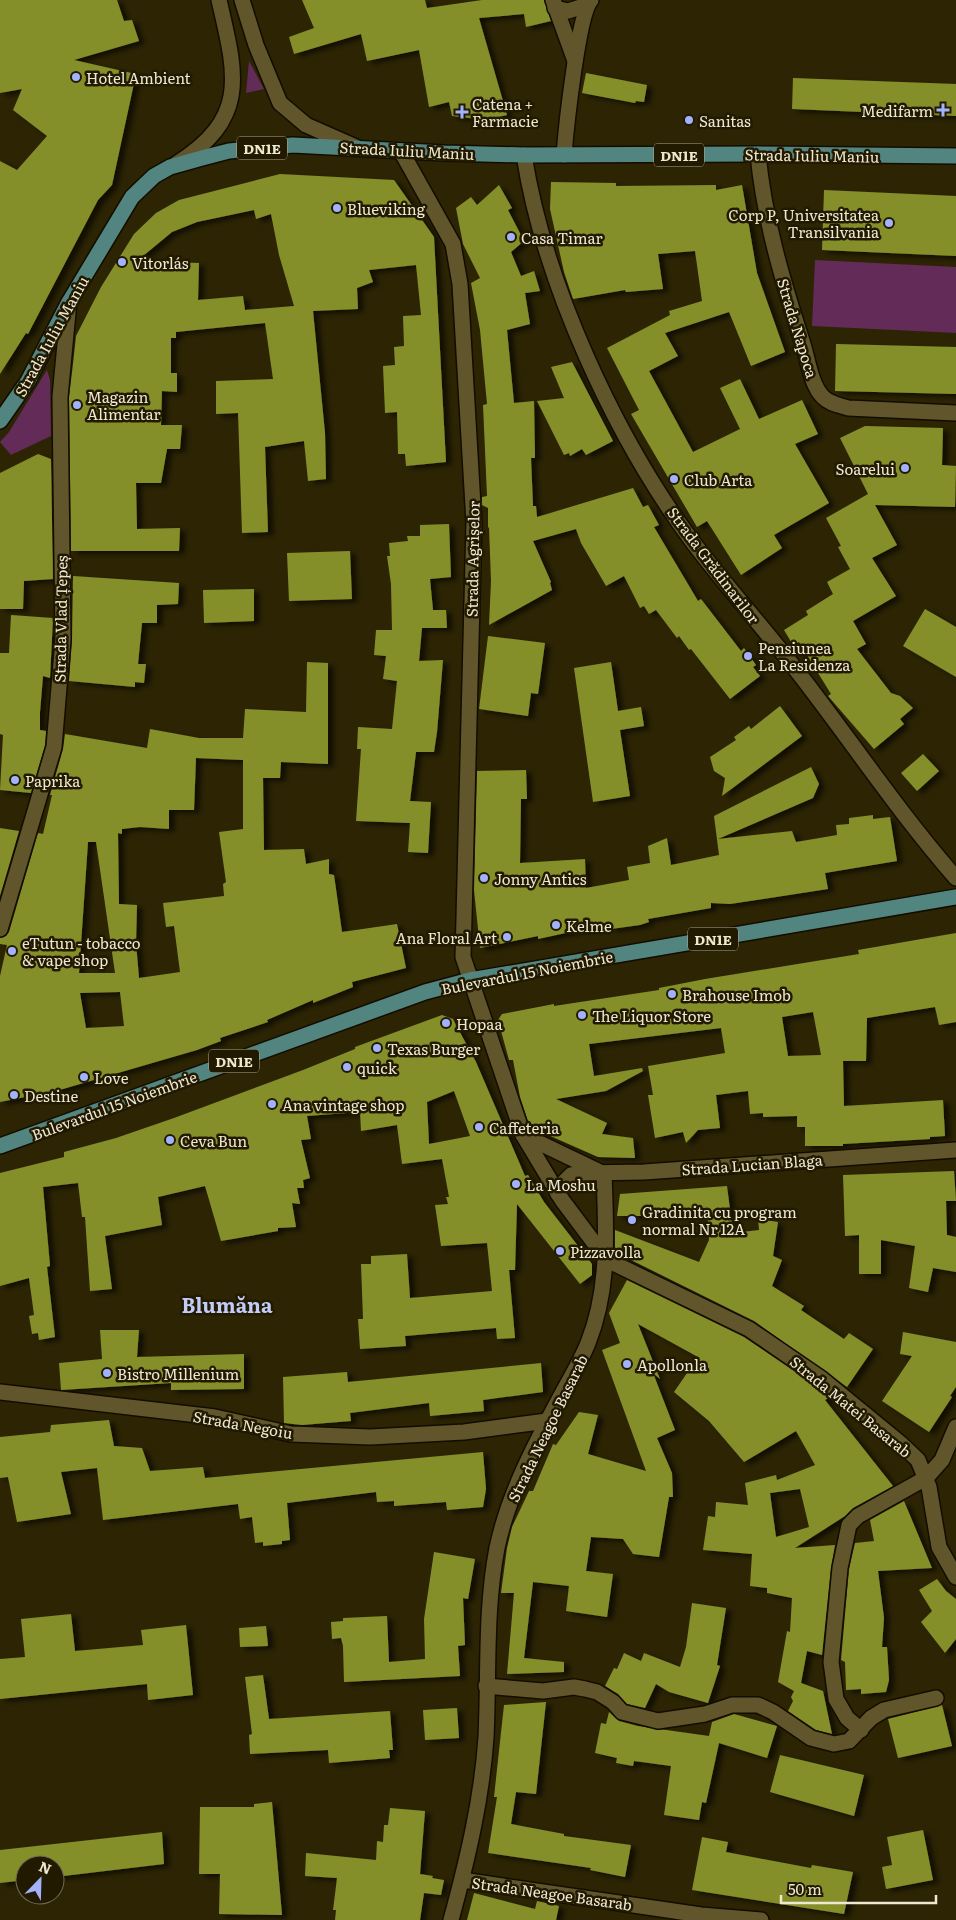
<svg xmlns="http://www.w3.org/2000/svg" width="956" height="1920" font-family="Literata,serif">
<style>
.green{fill:#622b58}
.building{fill:#858f2a;fill-rule:evenodd;filter:url(#shadow)}
.lines{fill:none;stroke-linecap:round;stroke-linejoin:round}
.minor-casing{stroke:#130d00;stroke-width:18}
.tertiary-casing{stroke:#130d00;stroke-width:18}
.primary-casing{stroke:#130d00;stroke-width:18}
.minor{stroke:#61562b;stroke-width:15}
.tertiary{stroke:#61562b;stroke-width:15}
.primary{stroke:#538580;stroke-width:15}
.poi-dot{fill:#a3b2fd;stroke:#221a00;stroke-width:2}
.labels{text-anchor:middle;dominant-baseline:central;stroke-width:5;stroke-linejoin:round;paint-order:stroke}
.shield{fill:#221a00;stroke:#b2aa92;stroke-width:1}
.shield-label{font-size:14px;font-weight:bold;fill:#efe8d1}
.poi-label{font-size:15px;fill:#efe8d1;stroke:#221a00;text-anchor:start}
.street-label{font-size:15px;fill:#efe8d1;stroke:#221a00}
.district-label{font-size:20px;font-weight:bold;fill:#c2ccf6;stroke:#221a00}
</style>
<defs>
<filter id="shadow"><feDropShadow dx="5.5" dy="3" stdDeviation="2.5" flood-color="#0009"/></filter>
</defs>
<rect width="100%" height="100%" fill="#2c2403"/>
<g class="green">
<path d="M 249,61 L 264,89 L 246,93 Z"/>
<path d="M 815,260 L 956,267 L 956,333 L 812,326 Z"/>
<path d="M 47,370 L 50,380 L 51,436 L 11,455 L 0,442 L 9,432 Z"/>
</g>
<g class="building">
<path d="M 0,0 L 117,0 L 124,21 L 132,20 L 139,41 L 74,60 L 136,74 L 112,185 L 98,200 L 28,334 L 26,333 L 0,374 L 0,161 L 17,170 L 47,136 L 13,110 L 22,89 L 0,93 Z"/>
<path d="M 302,0 L 425,0 L 427,8 L 482,0 L 544,0 L 551,21 L 526,27 L 524,14 L 479,18 L 507,115 L 486,120 L 452,116 L 449,102 L 429,107 L 419,50 L 367,61 L 361,34 L 294,54 L 289,37 L 314,28 Z"/>
<path d="M 586,73 L 647,85 L 644,102 L 636,101 L 635,103 L 582,93 Z"/>
<path d="M 793,78 L 956,84 L 956,116 L 792,109 Z"/>
<path d="M 280,174 L 394,180 L 434,237 L 446,462 L 406,466 L 405,454 L 398,454 L 397,412 L 385,413 L 383,366 L 395,365 L 394,347 L 404,346 L 403,316 L 421,315 L 416,265 L 369,270 L 373,282 L 357,288 L 358,309 L 313,311 L 325,433 L 326,479 L 308,481 L 304,441 L 265,447 L 268,532 L 242,533 L 238,413 L 216,414 L 216,381 L 273,379 L 265,323 L 176,332 L 176,338 L 171,338 L 171,373 L 177,373 L 177,392 L 162,391 L 161,425 L 182,425 L 180,449 L 167,449 L 161,483 L 136,483 L 137,529 L 180,528 L 179,551 L 71,551 L 69,397 L 73,364 L 76,336 L 101,287 L 134,234 L 156,213 L 179,200 ZM 254,210 L 256,219 L 271,214 L 279,255 L 294,306 L 245,310 L 243,296 L 198,300 L 199,263 L 137,261 L 172,232 L 197,222 Z"/>
<path d="M 551,182 L 616,183 L 616,186 L 716,185 L 716,190 L 742,185 L 757,273 L 785,352 L 751,366 L 729,312 L 665,333 L 678,356 L 649,371 L 693,452 L 740,429 L 720,388 L 740,379 L 759,419 L 802,400 L 818,434 L 795,444 L 829,503 L 774,535 L 782,548 L 741,575 L 707,521 L 697,527 L 631,414 L 639,410 L 607,348 L 670,315 L 669,311 L 702,301 L 695,251 L 658,254 L 663,289 L 626,292 L 625,290 L 573,299 L 564,272 L 550,209 Z"/>
<path d="M 499,185 L 512,208 L 508,210 L 524,241 L 511,252 L 521,276 L 534,271 L 540,291 L 525,293 L 530,324 L 507,330 L 514,403 L 534,401 L 535,458 L 531,458 L 533,506 L 536,506 L 537,517 L 633,488 L 643,507 L 648,505 L 659,525 L 654,527 L 698,601 L 701,599 L 741,651 L 744,648 L 756,665 L 753,667 L 760,676 L 730,699 L 691,649 L 689,650 L 679,636 L 677,638 L 656,610 L 649,614 L 644,606 L 640,608 L 624,576 L 606,586 L 581,543 L 576,529 L 533,541 L 551,582 L 550,583 L 552,590 L 489,625 L 491,581 L 489,527 L 488,528 L 488,508 L 482,505 L 482,497 L 487,496 L 483,405 L 487,404 L 480,330 L 471,283 L 480,278 L 463,244 L 456,208 L 471,197 L 477,205 Z"/>
<path d="M 824,190 L 956,196 L 956,256 L 822,250 Z"/>
<path d="M 836,344 L 956,347 L 956,394 L 835,391 Z"/>
<path d="M 572,362 L 613,441 L 586,455 L 582,449 L 570,456 L 569,453 L 564,455 L 537,401 L 564,398 L 551,367 Z"/>
<path d="M 865,426 L 943,428 L 942,465 L 956,466 L 955,507 L 875,505 L 897,545 L 872,558 L 896,596 L 853,621 L 866,644 L 857,649 L 891,693 L 900,696 L 913,708 L 900,719 L 904,724 L 874,749 L 828,696 L 831,694 L 799,642 L 793,645 L 784,630 L 808,615 L 806,611 L 833,594 L 827,582 L 850,569 L 838,547 L 841,546 L 826,518 L 868,494 L 840,438 Z"/>
<path d="M 38,454 L 51,459 L 53,579 L 24,581 L 23,609 L 0,609 L 0,473 Z"/>
<path d="M 449,524 L 451,577 L 430,579 L 433,610 L 446,610 L 447,628 L 422,628 L 419,661 L 443,660 L 437,732 L 434,752 L 416,752 L 410,801 L 431,802 L 428,853 L 408,852 L 410,823 L 356,821 L 361,749 L 357,749 L 358,727 L 392,729 L 397,681 L 383,679 L 386,656 L 374,655 L 376,630 L 392,630 L 391,584 L 387,556 L 390,556 L 389,543 L 408,541 L 407,536 L 420,536 L 420,525 Z"/>
<path d="M 350,551 L 352,599 L 289,601 L 287,553 Z"/>
<path d="M 73,576 L 179,583 L 178,604 L 157,605 L 157,623 L 142,623 L 138,664 L 146,664 L 144,683 L 135,682 L 135,687 L 69,681 L 72,640 Z"/>
<path d="M 254,589 L 254,621 L 204,623 L 203,590 Z"/>
<path d="M 925,609 L 956,627 L 956,677 L 903,646 Z"/>
<path d="M 11,615 L 53,618 L 50,678 L 43,676 L 40,712 L 40,730 L 46,731 L 45,745 L 31,793 L 0,790 L 3,735 L 0,734 L 0,653 L 9,653 Z"/>
<path d="M 488,636 L 545,643 L 538,694 L 531,693 L 528,716 L 479,709 Z"/>
<path d="M 307,662 L 328,663 L 328,764 L 281,762 L 280,778 L 263,778 L 264,850 L 304,849 L 306,864 L 329,859 L 329,874 L 334,875 L 342,932 L 397,924 L 406,968 L 352,982 L 353,987 L 313,1003 L 313,1000 L 267,1020 L 268,1022 L 220,1038 L 221,1041 L 197,1050 L 56,1091 L 0,1102 L 0,976 L 7,945 L 0,944 L 0,938 L 6,936 L 9,932 L 38,833 L 43,834 L 52,795 L 50,795 L 63,749 L 65,734 L 147,748 L 150,729 L 199,738 L 243,738 L 245,709 L 306,712 ZM 196,758 L 243,760 L 243,829 L 219,832 L 226,882 L 223,884 L 224,896 L 163,903 L 166,927 L 174,926 L 180,972 L 139,978 L 136,943 L 137,905 L 119,904 L 118,833 L 122,834 L 122,829 L 140,827 L 169,829 L 169,810 L 194,810 ZM 88,842 L 96,842 L 115,973 L 79,973 ZM 120,992 L 124,1026 L 86,1028 L 80,993 Z"/>
<path d="M 611,662 L 618,711 L 641,707 L 644,726 L 620,730 L 630,796 L 593,802 L 574,668 Z"/>
<path d="M 780,706 L 802,736 L 722,796 L 725,778 L 714,771 L 710,757 L 736,740 L 734,737 L 749,726 L 751,729 Z"/>
<path d="M 923,754 L 939,771 L 917,791 L 901,773 Z"/>
<path d="M 811,767 L 819,784 L 813,798 L 718,839 L 792,831 L 796,842 L 837,835 L 836,825 L 849,824 L 849,818 L 873,815 L 873,819 L 890,817 L 897,861 L 825,873 L 828,889 L 730,904 L 711,903 L 711,908 L 648,919 L 649,922 L 640,925 L 611,929 L 611,925 L 598,928 L 598,926 L 538,939 L 538,936 L 480,948 L 474,890 L 477,771 L 526,770 L 527,799 L 521,799 L 520,863 L 585,859 L 586,888 L 629,880 L 627,867 L 650,863 L 648,846 L 667,838 L 671,865 L 719,855 L 714,816 Z"/>
<path d="M 0,828 L 19,831 L 0,896 Z"/>
<path d="M 956,933 L 956,1022 L 939,1025 L 935,1007 L 867,1018 L 866,1061 L 843,1061 L 844,1106 L 943,1100 L 945,1136 L 930,1137 L 930,1139 L 843,1144 L 843,1146 L 805,1146 L 805,1127 L 797,1127 L 797,1116 L 763,1117 L 763,1113 L 750,1114 L 748,1091 L 716,1095 L 720,1128 L 698,1130 L 686,1143 L 683,1132 L 655,1138 L 648,1095 L 653,1095 L 648,1066 L 725,1053 L 721,1028 L 589,1044 L 594,1076 L 642,1068 L 643,1071 L 606,1091 L 556,1099 L 607,1123 L 602,1134 L 633,1138 L 635,1158 L 598,1157 L 530,1127 L 520,1097 L 513,1060 L 509,1060 L 498,1020 L 502,1014 L 554,1004 L 554,1006 L 659,990 L 659,988 L 705,979 L 859,954 L 858,950 ZM 813,1012 L 821,1055 L 788,1056 L 782,1017 Z"/>
<path d="M 442,1015 L 453,1019 L 455,1023 L 476,1062 L 525,1176 L 528,1175 L 544,1202 L 592,1264 L 592,1275 L 580,1284 L 517,1204 L 515,1270 L 509,1270 L 515,1338 L 497,1339 L 496,1328 L 405,1336 L 406,1346 L 360,1349 L 358,1319 L 363,1319 L 361,1264 L 371,1264 L 371,1256 L 407,1254 L 410,1298 L 492,1291 L 487,1243 L 441,1246 L 435,1205 L 448,1204 L 446,1197 L 449,1197 L 442,1159 L 402,1164 L 397,1125 L 361,1131 L 360,1112 L 307,1116 L 311,1139 L 301,1140 L 310,1178 L 303,1180 L 304,1188 L 297,1188 L 300,1204 L 292,1203 L 296,1227 L 278,1228 L 278,1231 L 221,1241 L 205,1186 L 158,1197 L 162,1225 L 105,1236 L 112,1289 L 90,1291 L 85,1217 L 82,1217 L 78,1183 L 43,1187 L 50,1266 L 47,1267 L 55,1337 L 39,1340 L 38,1333 L 32,1334 L 29,1316 L 34,1315 L 29,1278 L 0,1286 L 0,1173 L 64,1157 L 64,1152 L 116,1138 L 174,1118 L 303,1070 L 355,1049 L 355,1047 ZM 454,1091 L 470,1136 L 429,1144 L 427,1102 Z"/>
<path d="M 954,1171 L 956,1201 L 946,1201 L 947,1235 L 956,1237 L 956,1272 L 933,1268 L 928,1292 L 909,1288 L 915,1246 L 881,1240 L 881,1274 L 859,1274 L 859,1235 L 845,1236 L 843,1175 Z"/>
<path d="M 727,1186 L 733,1233 L 759,1230 L 758,1219 L 778,1222 L 773,1256 L 782,1260 L 772,1286 L 804,1306 L 801,1310 L 844,1339 L 849,1333 L 873,1349 L 847,1387 L 754,1321 L 615,1252 L 615,1230 L 699,1262 L 709,1240 L 707,1209 L 656,1213 L 656,1216 L 617,1216 L 620,1194 Z"/>
<path d="M 627,1280 L 744,1337 L 816,1386 L 830,1397 L 825,1400 L 893,1486 L 853,1508 L 845,1516 L 795,1548 L 835,1545 L 831,1567 L 822,1655 L 807,1651 L 801,1683 L 823,1691 L 832,1734 L 816,1730 L 788,1711 L 793,1701 L 791,1697 L 794,1691 L 778,1682 L 787,1631 L 790,1632 L 792,1598 L 767,1593 L 767,1588 L 750,1586 L 752,1554 L 703,1550 L 708,1516 L 715,1517 L 716,1502 L 748,1505 L 745,1483 L 776,1475 L 777,1480 L 815,1465 L 796,1431 L 744,1462 L 709,1421 L 674,1392 L 698,1357 L 638,1324 L 660,1379 L 653,1373 L 675,1430 L 657,1438 L 672,1473 L 673,1497 L 669,1497 L 659,1557 L 633,1554 L 623,1539 L 591,1537 L 586,1571 L 613,1574 L 607,1617 L 566,1611 L 569,1586 L 533,1582 L 524,1658 L 564,1662 L 564,1672 L 507,1674 L 514,1593 L 501,1593 L 507,1548 L 512,1527 L 529,1491 L 533,1491 L 553,1444 L 556,1445 L 579,1412 L 598,1415 L 588,1454 L 646,1471 L 602,1350 L 620,1343 L 609,1313 ZM 800,1489 L 809,1527 L 776,1537 L 770,1493 Z"/>
<path d="M 100,1330 L 139,1330 L 137,1357 L 244,1354 L 244,1389 L 171,1390 L 171,1383 L 61,1390 L 59,1363 L 102,1359 Z"/>
<path d="M 903,1332 L 956,1342 L 956,1387 L 950,1396 L 952,1397 L 929,1432 L 882,1401 L 912,1356 L 900,1354 Z"/>
<path d="M 541,1363 L 543,1392 L 483,1400 L 484,1411 L 430,1416 L 429,1403 L 350,1413 L 351,1421 L 302,1425 L 284,1423 L 283,1377 L 347,1372 L 348,1382 Z"/>
<path d="M 109,1420 L 114,1446 L 142,1448 L 150,1471 L 203,1467 L 205,1478 L 483,1452 L 486,1489 L 483,1507 L 447,1510 L 446,1502 L 394,1506 L 394,1501 L 377,1502 L 376,1492 L 287,1503 L 290,1540 L 282,1541 L 282,1544 L 263,1546 L 263,1542 L 255,1543 L 252,1517 L 240,1519 L 238,1504 L 103,1520 L 97,1468 L 61,1472 L 71,1514 L 17,1522 L 8,1477 L 0,1478 L 0,1437 L 50,1432 L 51,1425 Z"/>
<path d="M 904,1501 L 932,1568 L 878,1571 L 884,1618 L 882,1647 L 887,1647 L 889,1680 L 886,1692 L 861,1694 L 861,1689 L 846,1690 L 845,1662 L 841,1660 L 849,1569 L 855,1543 L 874,1541 L 870,1520 Z"/>
<path d="M 434,1552 L 475,1559 L 468,1599 L 463,1598 L 465,1645 L 458,1646 L 460,1676 L 344,1682 L 343,1646 L 341,1638 L 332,1639 L 331,1622 L 343,1621 L 343,1618 L 387,1616 L 389,1662 L 425,1659 L 424,1619 Z"/>
<path d="M 937,1579 L 946,1591 L 956,1599 L 956,1639 L 945,1653 L 921,1622 L 932,1611 L 919,1590 Z"/>
<path d="M 692,1603 L 726,1608 L 717,1665 L 720,1666 L 708,1703 L 669,1692 L 656,1684 L 645,1708 L 627,1704 L 618,1694 L 605,1686 L 614,1668 L 617,1669 L 624,1653 L 641,1661 L 644,1653 L 680,1667 L 686,1647 Z"/>
<path d="M 71,1614 L 75,1651 L 143,1645 L 141,1630 L 186,1625 L 193,1695 L 148,1700 L 147,1684 L 0,1699 L 0,1659 L 25,1657 L 21,1619 Z"/>
<path d="M 266,1626 L 268,1646 L 240,1647 L 239,1628 Z"/>
<path d="M 263,1675 L 269,1719 L 390,1711 L 393,1750 L 389,1750 L 390,1758 L 329,1763 L 328,1750 L 250,1754 L 249,1735 L 252,1734 L 245,1677 Z"/>
<path d="M 546,1702 L 536,1794 L 516,1792 L 511,1824 L 564,1834 L 564,1836 L 631,1845 L 625,1877 L 590,1870 L 591,1868 L 488,1853 L 497,1797 L 494,1797 L 504,1705 Z"/>
<path d="M 942,1705 L 952,1746 L 898,1758 L 888,1719 Z"/>
<path d="M 457,1708 L 459,1738 L 425,1740 L 423,1710 Z"/>
<path d="M 609,1712 L 619,1721 L 638,1726 L 709,1736 L 712,1722 L 734,1714 L 777,1726 L 767,1758 L 719,1743 L 706,1803 L 702,1802 L 699,1820 L 664,1815 L 671,1766 L 634,1761 L 633,1766 L 616,1763 L 617,1758 L 595,1753 L 601,1723 L 606,1724 Z"/>
<path d="M 780,1755 L 864,1775 L 854,1816 L 770,1792 Z"/>
<path d="M 272,1802 L 282,1915 L 219,1914 L 220,1874 L 199,1874 L 200,1807 L 254,1807 L 254,1804 Z"/>
<path d="M 390,1808 L 425,1811 L 420,1874 L 433,1876 L 432,1878 L 444,1880 L 441,1895 L 424,1893 L 420,1920 L 335,1920 L 336,1910 L 333,1910 L 337,1878 L 305,1876 L 306,1853 L 376,1860 L 377,1841 L 383,1842 L 384,1825 L 388,1825 Z"/>
<path d="M 923,1830 L 933,1880 L 886,1889 L 882,1867 L 892,1865 L 887,1837 Z"/>
<path d="M 162,1832 L 164,1864 L 55,1877 L 55,1865 L 25,1865 L 25,1880 L 0,1883 L 0,1850 Z"/>
<path d="M 702,1837 L 728,1842 L 726,1852 L 811,1868 L 812,1865 L 853,1872 L 844,1914 L 692,1890 Z"/>
<path d="M 474,1893 L 535,1909 L 537,1901 L 559,1906 L 556,1920 L 467,1920 Z"/>
</g>
<g class="lines">
<defs>
<g id="minor">
<path d="M 553,0 L 575,61"/>
<path d="M 555,8 L 568,11 L 587,5"/>
<path d="M 401,151 L 453,244 L 460,284 L 474,523 L 463,957 L 523,1135 L 562,1200 L 607,1260 L 749,1329 L 822,1379 L 900,1443 L 918,1460 L 929,1487 L 939,1547 L 956,1577"/>
<path d="M 758,154 C 764,219 783,282 803,344 C 808,360 811,385 823,397 C 830,404 839,405 848,408 L 956,413"/>
<path d="M 524,155 C 544,283 615,437 692,541 C 725,585 763,627 797,671 C 850,739 899,813 956,878"/>
<path d="M 564,155 C 566,129 578,15 591,0"/>
<path d="M 0,929 L 54,747 L 63,639 L 60,397 L 69,302"/>
<path d="M 523,1135 L 598,1171"/>
<path d="M 558,1194 L 563,1183 L 571,1175 L 583,1173 L 644,1172 L 956,1150"/>
<path d="M 0,1392 L 215,1417 L 291,1434 L 370,1437 L 464,1432 L 547,1421"/>
<path d="M 486,1686 L 543,1691 L 574,1687 L 585,1689 L 597,1692 L 613,1702 L 622,1712 L 658,1721 L 705,1714 L 732,1705 L 758,1705 L 773,1712 L 811,1738 L 834,1744 L 849,1741 L 871,1718 L 884,1710 L 936,1698"/>
<path d="M 861,1730 L 847,1718 L 836,1699 L 831,1662 L 840,1568 L 849,1525 L 858,1516 L 926,1478 L 942,1460 L 956,1427"/>
<path d="M 462,1880 L 701,1915 L 761,1920"/>
<path d="M 451,1920 C 467,1861 482,1799 486,1737 C 489,1674 485,1610 497,1548 C 508,1496 533,1448 558,1401 C 568,1382 580,1363 588,1343 C 610,1288 606,1231 604,1174"/>
</g>
<g id="tertiary">
<path d="M 242,0 L 256,45 L 280,103 L 306,125 L 356,147"/>
<path d="M 176,164 C 250,118 236,74 219,0"/>
</g>
<g id="primary">
<path d="M 0,421 L 28,381 L 69,302 L 132,197 L 154,176 L 170,167 L 202,158 L 229,151 L 293,145 L 444,153 L 524,155 L 758,154 L 956,156"/>
<path d="M 0,1146 L 425,992 L 470,980 L 956,897"/>
</g>
</defs>
<use href="#minor" class="minor-casing"/>
<use href="#tertiary" class="tertiary-casing"/>
<use href="#primary" class="primary-casing"/>
<use href="#minor" class="minor"/>
<use href="#tertiary" class="tertiary"/>
<use href="#primary" class="primary"/>
</g>
<g class="poi-dot">
<circle cx="76" cy="77" r="5"/>
<path d="M940.5 102.5h5v5h5v5h-5v5h-5v-5h-5v-5h5z"/>
<path d="M459.5 104.5h5v5h5v5h-5v5h-5v-5h-5v-5h5z"/>
<circle cx="689" cy="120" r="5"/>
<circle cx="337" cy="208" r="5"/>
<circle cx="889" cy="223" r="5"/>
<circle cx="511" cy="237" r="5"/>
<circle cx="122" cy="262" r="5"/>
<circle cx="77" cy="405" r="5"/>
<circle cx="905" cy="468" r="5"/>
<circle cx="674" cy="479" r="5"/>
<circle cx="748" cy="656" r="5"/>
<circle cx="15" cy="780" r="5"/>
<circle cx="484" cy="878" r="5"/>
<circle cx="556" cy="925" r="5"/>
<circle cx="507" cy="937" r="5"/>
<circle cx="12" cy="951" r="5"/>
<circle cx="672" cy="994" r="5"/>
<circle cx="582" cy="1015" r="5"/>
<circle cx="446" cy="1023" r="5"/>
<circle cx="377" cy="1048" r="5"/>
<circle cx="347" cy="1067" r="5"/>
<circle cx="84" cy="1077" r="5"/>
<circle cx="14" cy="1095" r="5"/>
<circle cx="272" cy="1104" r="5"/>
<circle cx="479" cy="1127" r="5"/>
<circle cx="170" cy="1140" r="5"/>
<circle cx="516" cy="1184" r="5"/>
<circle cx="632" cy="1220" r="5"/>
<circle cx="560" cy="1251" r="5"/>
<circle cx="627" cy="1364" r="5"/>
<circle cx="107" cy="1373" r="5"/>
</g>
<g class="labels">
<g class="shield">
<rect x="237" y="136.5" width="50" height="23" rx="4"/>
<rect x="654" y="143.5" width="50" height="23" rx="4"/>
<rect x="688" y="927.5" width="50" height="23" rx="4"/>
<rect x="209" y="1049.5" width="50" height="23" rx="4"/>
</g>
<g class="shield-label">
<text x="262" y="148">DN1E</text>
<text x="679" y="155">DN1E</text>
<text x="713" y="939">DN1E</text>
<text x="234" y="1061">DN1E</text>
</g>
<g class="poi-label">
<text x="86" y="77">Hotel Ambient</text>
<text x="472" y="103">Catena +<tspan x="472" dy="17">Farmacie</tspan></text>
<text x="933" y="110" text-anchor="end">Medifarm</text>
<text x="699" y="120">Sanitas</text>
<text x="347" y="208">Blueviking</text>
<text x="879" y="214" text-anchor="end">Corp P, Universitatea<tspan x="879" dy="17">Transilvania</tspan></text>
<text x="521" y="237">Casa Timar</text>
<text x="132" y="262">Vitorlás</text>
<text x="87" y="396">Magazin<tspan x="87" dy="17">Alimentar</tspan></text>
<text x="895" y="468" text-anchor="end">Soarelui</text>
<text x="684" y="479">Club Arta</text>
<text x="758" y="647">Pensiunea<tspan x="758" dy="17">La Residenza</tspan></text>
<text x="25" y="780">Paprika</text>
<text x="494" y="878">Jonny Antics</text>
<text x="566" y="925">Kelme</text>
<text x="497" y="937" text-anchor="end">Ana Floral Art</text>
<text x="22" y="942">eTutun - tobacco<tspan x="22" dy="17">&amp; vape shop</tspan></text>
<text x="682" y="994">Brahouse Imob</text>
<text x="592" y="1015">The Liquor Store</text>
<text x="456" y="1023">Hopaa</text>
<text x="387" y="1048">Texas Burger</text>
<text x="357" y="1067">quick</text>
<text x="94" y="1077">Love</text>
<text x="24" y="1095">Destine</text>
<text x="282" y="1104">Ana vintage shop</text>
<text x="489" y="1127">Caffeteria</text>
<text x="180" y="1140">Ceva Bun</text>
<text x="526" y="1184">La Moshu</text>
<text x="642" y="1211">Gradinita cu program<tspan x="642" dy="17">normal Nr 12A</tspan></text>
<text x="570" y="1251">Pizzavolla</text>
<text x="637" y="1364">Apollonla</text>
<text x="117" y="1373">Bistro Millenium</text>
</g>
<g class="street-label">
<text transform="translate(407 150) rotate(3)">Strada Iuliu Maniu</text>
<text transform="translate(812 155) rotate(1)">Strada Iuliu Maniu</text>
<text transform="translate(798 328) rotate(73)">Strada Napoca</text>
<text transform="translate(51 336) rotate(-61)">Strada Iuliu Maniu</text>
<text transform="translate(472 559) rotate(-89)">Strada Agrișelor</text>
<text transform="translate(714 565) rotate(53)">Strada Grădinarilor</text>
<text transform="translate(60 619) rotate(-89)">Strada Vlad Țepeș</text>
<text transform="translate(527 972) rotate(-11)">Bulevardul 15 Noiembrie</text>
<text transform="translate(114 1105) rotate(-20)">Bulevardul 15 Noiembrie</text>
<text transform="translate(752 1164) rotate(-4)">Strada Lucian Blaga</text>
<text transform="translate(851 1406) rotate(39)">Strada Matei Basarab</text>
<text transform="translate(243 1424) rotate(10)">Strada Negoiu</text>
<text transform="translate(547 1428) rotate(-64)">Strada Neagoe Basarab</text>
<text transform="translate(552 1893) rotate(8)">Strada Neagoe Basarab</text>
</g>
<g class="district-label">
<text x="227" y="1304">Blumăna</text>
</g>
</g>
<g transform="translate(40 1880) rotate(23)"><circle r="24" fill="#221a00" stroke="#746c54"/>
<path d="M0-4L9 19L0 12L-9 19Z" fill="#a3b2fd"/>
<text y="-8" font-size="14" font-weight="bold" text-anchor="middle" fill="#efe8d1">N</text>
</g>
<path d="M781 1895v8h155v-8" fill="none" stroke="#efe8d1" stroke-width="2.5"/>
<text x="788" y="1895" font-size="15" fill="#efe8d1" stroke="#221a00" stroke-width="4" paint-order="stroke">50 m</text>
</svg>
